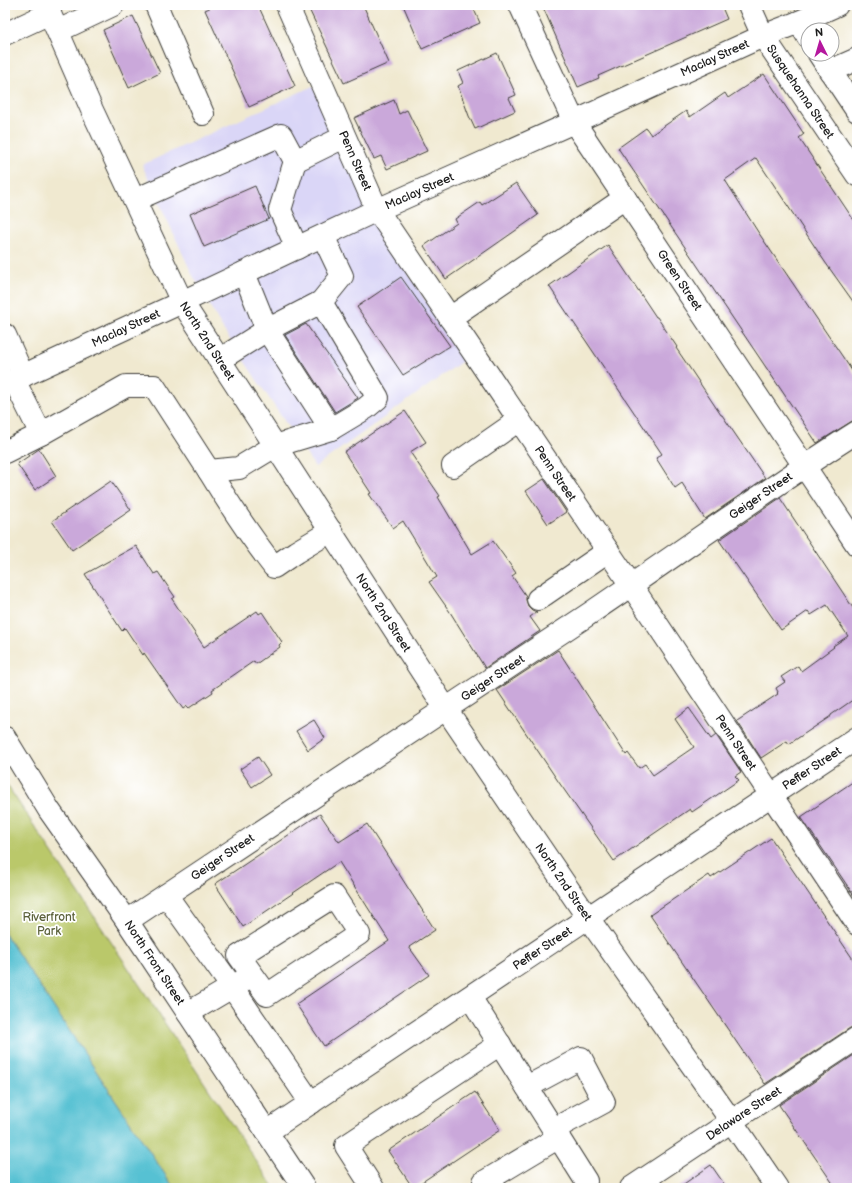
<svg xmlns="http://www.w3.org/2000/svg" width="862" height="1193" font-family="'Balsamiq Sans',sans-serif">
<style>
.built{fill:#dad6f7}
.green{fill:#bac86a;stroke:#6b7243}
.water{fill:#57c1d3;stroke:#3a6e78}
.building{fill:#caa8da}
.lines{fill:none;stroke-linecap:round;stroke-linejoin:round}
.minor-casing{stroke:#3c3b37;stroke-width:24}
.major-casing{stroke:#3c3b37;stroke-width:24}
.minor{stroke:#fff;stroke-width:22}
.major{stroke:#fff;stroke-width:22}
.labels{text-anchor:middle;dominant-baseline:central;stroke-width:3.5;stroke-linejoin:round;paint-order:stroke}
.street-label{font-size:12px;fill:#1c1c1c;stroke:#fff}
.park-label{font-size:12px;fill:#5b613b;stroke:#fff}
</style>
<rect width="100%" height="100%" fill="#fff"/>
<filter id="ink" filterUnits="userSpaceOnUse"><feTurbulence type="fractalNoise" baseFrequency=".025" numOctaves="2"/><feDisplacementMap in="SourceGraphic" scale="8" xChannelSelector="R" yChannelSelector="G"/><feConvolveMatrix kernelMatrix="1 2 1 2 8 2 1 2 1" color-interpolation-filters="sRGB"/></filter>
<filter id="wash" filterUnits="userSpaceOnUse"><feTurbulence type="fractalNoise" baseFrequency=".012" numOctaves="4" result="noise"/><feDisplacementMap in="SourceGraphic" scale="16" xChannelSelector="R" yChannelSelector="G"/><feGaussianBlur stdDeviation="0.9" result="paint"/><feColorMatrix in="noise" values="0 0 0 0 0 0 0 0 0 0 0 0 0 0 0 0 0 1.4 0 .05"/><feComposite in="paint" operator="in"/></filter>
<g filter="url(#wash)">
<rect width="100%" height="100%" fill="#f0e9d0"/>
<path class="built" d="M 313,86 L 383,234 L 464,360 L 315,467 L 223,329 L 192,274 L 142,165 Z"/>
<path class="green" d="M 5,782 L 274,1188 L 174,1188 L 5,934 Z"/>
<path class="water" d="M 5,934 L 174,1188 L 5,1188 Z"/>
<g id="blocks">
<g class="building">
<path d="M 216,5 L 258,5 L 295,86 L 249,107 L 205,10 Z"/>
<path d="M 307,5 L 363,5 L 389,63 L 344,83 Z"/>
<path d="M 403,5 L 472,5 L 480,23 L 422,49 Z"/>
<path d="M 542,5 L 721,5 L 727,19 L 598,76 L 599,78 L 578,87 Z"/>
<path d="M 133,16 L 160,73 L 129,88 L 103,30 Z"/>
<path d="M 497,53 L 516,95 L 509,98 L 515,111 L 475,129 L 469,116 L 458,86 L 463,83 L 458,71 Z"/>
<path d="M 764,74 L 804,134 L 799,138 L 857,225 L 857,307 L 825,262 L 756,158 L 725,180 L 758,232 L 857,378 L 857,418 L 817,443 L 618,148 L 646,128 L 651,135 L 686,111 L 690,117 L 725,93 L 728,98 Z"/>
<path d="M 394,100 L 399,114 L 407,110 L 427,151 L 387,169 L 381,156 L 374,159 L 354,118 Z"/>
<path d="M 516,183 L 538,215 L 446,279 L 424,246 L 457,223 L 455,219 L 480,202 L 482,205 Z"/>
<path d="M 255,186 L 269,219 L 204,247 L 190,214 Z"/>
<path d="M 608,245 L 656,317 L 657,317 L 677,347 L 676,348 L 689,367 L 721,415 L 722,415 L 765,478 L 705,519 L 682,483 L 675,488 L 656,458 L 662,454 L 549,286 Z"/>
<path d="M 401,277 L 450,346 L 403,375 L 357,307 Z"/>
<path d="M 306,324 L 358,398 L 335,412 L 285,335 Z"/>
<path d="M 405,411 L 426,442 L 410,452 L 440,496 L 438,497 L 472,554 L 493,541 L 516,573 L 512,576 L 526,596 L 526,600 L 528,606 L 532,610 L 537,612 L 530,617 L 540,631 L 485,668 L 450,612 L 429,582 L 437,577 L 403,521 L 393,528 L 369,494 L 371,493 L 344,452 Z"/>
<path d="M 39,449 L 56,476 L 35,490 L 17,464 Z"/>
<path d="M 544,479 L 566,512 L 548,524 L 526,491 Z"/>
<path d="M 111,481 L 131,510 L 72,550 L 52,521 Z"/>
<path d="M 780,498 L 857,614 L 857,697 L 831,715 L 831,716 L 789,744 L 787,741 L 761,758 L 737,721 L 778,694 L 777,693 L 778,692 L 776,688 L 785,682 L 781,677 L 798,666 L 801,671 L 834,647 L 833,646 L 848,636 L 827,605 L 811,615 L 808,611 L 781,630 L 719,540 Z"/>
<path d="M 136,546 L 154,574 L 158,572 L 175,597 L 172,599 L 204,647 L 257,611 L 259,614 L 262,612 L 282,642 L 279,645 L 280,647 L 256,664 L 254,661 L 212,690 L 213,692 L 189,708 L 187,706 L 183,709 L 144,653 L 143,655 L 125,628 L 122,631 L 85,574 Z"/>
<path d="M 558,650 L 626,755 L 628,753 L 639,768 L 645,764 L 653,775 L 694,747 L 675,719 L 689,708 L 711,739 L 716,735 L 741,772 L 735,776 L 739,780 L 692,812 L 690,809 L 614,861 L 558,781 L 497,690 Z"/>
<path d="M 314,720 L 325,738 L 308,750 L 296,731 Z"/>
<path d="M 258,757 L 270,775 L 252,787 L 240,769 Z"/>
<path d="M 857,779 L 857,900 L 801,817 Z"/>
<path d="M 320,814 L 339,842 L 367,824 L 435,930 L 409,947 L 429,975 L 324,1046 L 296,1004 L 389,941 L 339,862 L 243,927 L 215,884 Z"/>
<path d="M 771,838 L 857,965 L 857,1026 L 850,1028 L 765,1084 L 650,915 L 709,875 L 711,878 Z"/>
<path d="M 857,1053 L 857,1188 L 836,1188 L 779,1105 Z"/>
<path d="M 475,1092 L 500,1130 L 413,1188 L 388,1151 Z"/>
<path d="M 711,1165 L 727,1188 L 678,1188 Z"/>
</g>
</g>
</g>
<g filter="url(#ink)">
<use href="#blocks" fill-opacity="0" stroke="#3c3b37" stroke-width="1"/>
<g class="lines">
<defs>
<g id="minor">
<path d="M 156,5 L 203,114"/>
<path id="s1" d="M 287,5 L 377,210 L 631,585 L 857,924"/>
<path id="s2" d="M 520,5 L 574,122 L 857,545"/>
<path id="s3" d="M 749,5 L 763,36 L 857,175"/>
<path d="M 799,22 L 808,37"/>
<path d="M 58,31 L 113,5"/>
<path d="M 5,34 L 50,13"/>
<path d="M 819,54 L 857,111"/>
<path d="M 830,71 L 857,59"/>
<path d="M 295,161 L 280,210 L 297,248"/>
<path d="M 135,200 L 281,135 L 295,161 L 344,137"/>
<path d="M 321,302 L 378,398 L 366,408 L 331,429"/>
<path d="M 450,318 L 625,198"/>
<path d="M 5,335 L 23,376"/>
<path d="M 219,360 L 267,330 L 321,302 L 342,276 L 323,236"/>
<path d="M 41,434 L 126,386 L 154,386 L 209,471 L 239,468 L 275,446 L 331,429 L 267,330 L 244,273"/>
<path d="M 5,452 L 41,434 L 14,380"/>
<path d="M 453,466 L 519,420"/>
<path d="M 209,471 C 229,504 250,536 274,567 L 296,552 L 331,531"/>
<path d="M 538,599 L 608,551"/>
<path d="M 166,895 L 232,987 L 311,1103"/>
<path d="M 334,896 L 359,934 L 267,995 L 239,956 Z"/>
<path id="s4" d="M 127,921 C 278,819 431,719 583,618 C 675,556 764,491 857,432"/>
<path d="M 470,997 L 586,1181"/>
<path d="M 188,1013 L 244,980"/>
<path d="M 527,1087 L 581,1058 L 604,1102 L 554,1129"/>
<path id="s5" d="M 267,1132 L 857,738"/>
<path d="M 484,1182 L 559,1137"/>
<path d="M 373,1188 L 346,1146 L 500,1044"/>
<path id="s6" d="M 631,1188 L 857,1038"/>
</g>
<g id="major">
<path id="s7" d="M 46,5 L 92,110 L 182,302 L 446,709 L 588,918 L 732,1122 L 777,1188"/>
<path id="s8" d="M 5,384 L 182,302 L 377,210 L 574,122 L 763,36 L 799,22 L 837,5"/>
<path id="s9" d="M 5,738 L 49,810 L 127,921 L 304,1188"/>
</g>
</defs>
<use href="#minor" class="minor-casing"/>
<use href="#major" class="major-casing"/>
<use href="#minor" class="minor"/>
<use href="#major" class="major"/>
</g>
</g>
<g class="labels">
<g class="street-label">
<text stroke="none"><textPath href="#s8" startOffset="781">Maclay Street</textPath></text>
<text stroke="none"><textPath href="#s3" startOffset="101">Susquehanna Street</textPath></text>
<text stroke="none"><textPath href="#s1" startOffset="170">Penn Street</textPath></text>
<text stroke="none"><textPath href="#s8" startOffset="457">Maclay Street</textPath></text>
<text stroke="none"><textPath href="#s2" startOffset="319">Green Street</textPath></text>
<text stroke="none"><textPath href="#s8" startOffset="133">Maclay Street</textPath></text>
<text stroke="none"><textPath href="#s7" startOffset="373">North 2nd Street</textPath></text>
<text stroke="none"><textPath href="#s1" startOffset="542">Penn Street</textPath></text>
<text stroke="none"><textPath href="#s4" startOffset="763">Geiger Street</textPath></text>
<text stroke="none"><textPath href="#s7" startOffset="697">North 2nd Street</textPath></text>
<text stroke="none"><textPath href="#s4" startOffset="439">Geiger Street</textPath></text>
<text stroke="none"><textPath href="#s1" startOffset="866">Penn Street</textPath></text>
<text stroke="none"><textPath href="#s5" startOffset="655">Peffer Street</textPath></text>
<text stroke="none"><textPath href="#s4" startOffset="115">Geiger Street</textPath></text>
<text stroke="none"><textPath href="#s7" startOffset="1021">North 2nd Street</textPath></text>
<text stroke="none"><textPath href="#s5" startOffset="331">Peffer Street</textPath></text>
<text stroke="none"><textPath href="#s9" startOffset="270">North Front Street</textPath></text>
<text stroke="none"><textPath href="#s6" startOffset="135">Delaware Street</textPath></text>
</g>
<g class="park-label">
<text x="49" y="917">Riverfront<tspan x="49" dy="14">Park</tspan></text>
</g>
</g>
<rect width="862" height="1193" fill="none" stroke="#fff" stroke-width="20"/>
<g transform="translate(820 42) rotate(355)"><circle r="19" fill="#ffffff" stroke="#a4a4a4"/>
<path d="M0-3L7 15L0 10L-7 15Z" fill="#b5179e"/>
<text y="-6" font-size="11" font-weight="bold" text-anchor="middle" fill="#1c1c1c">N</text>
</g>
</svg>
